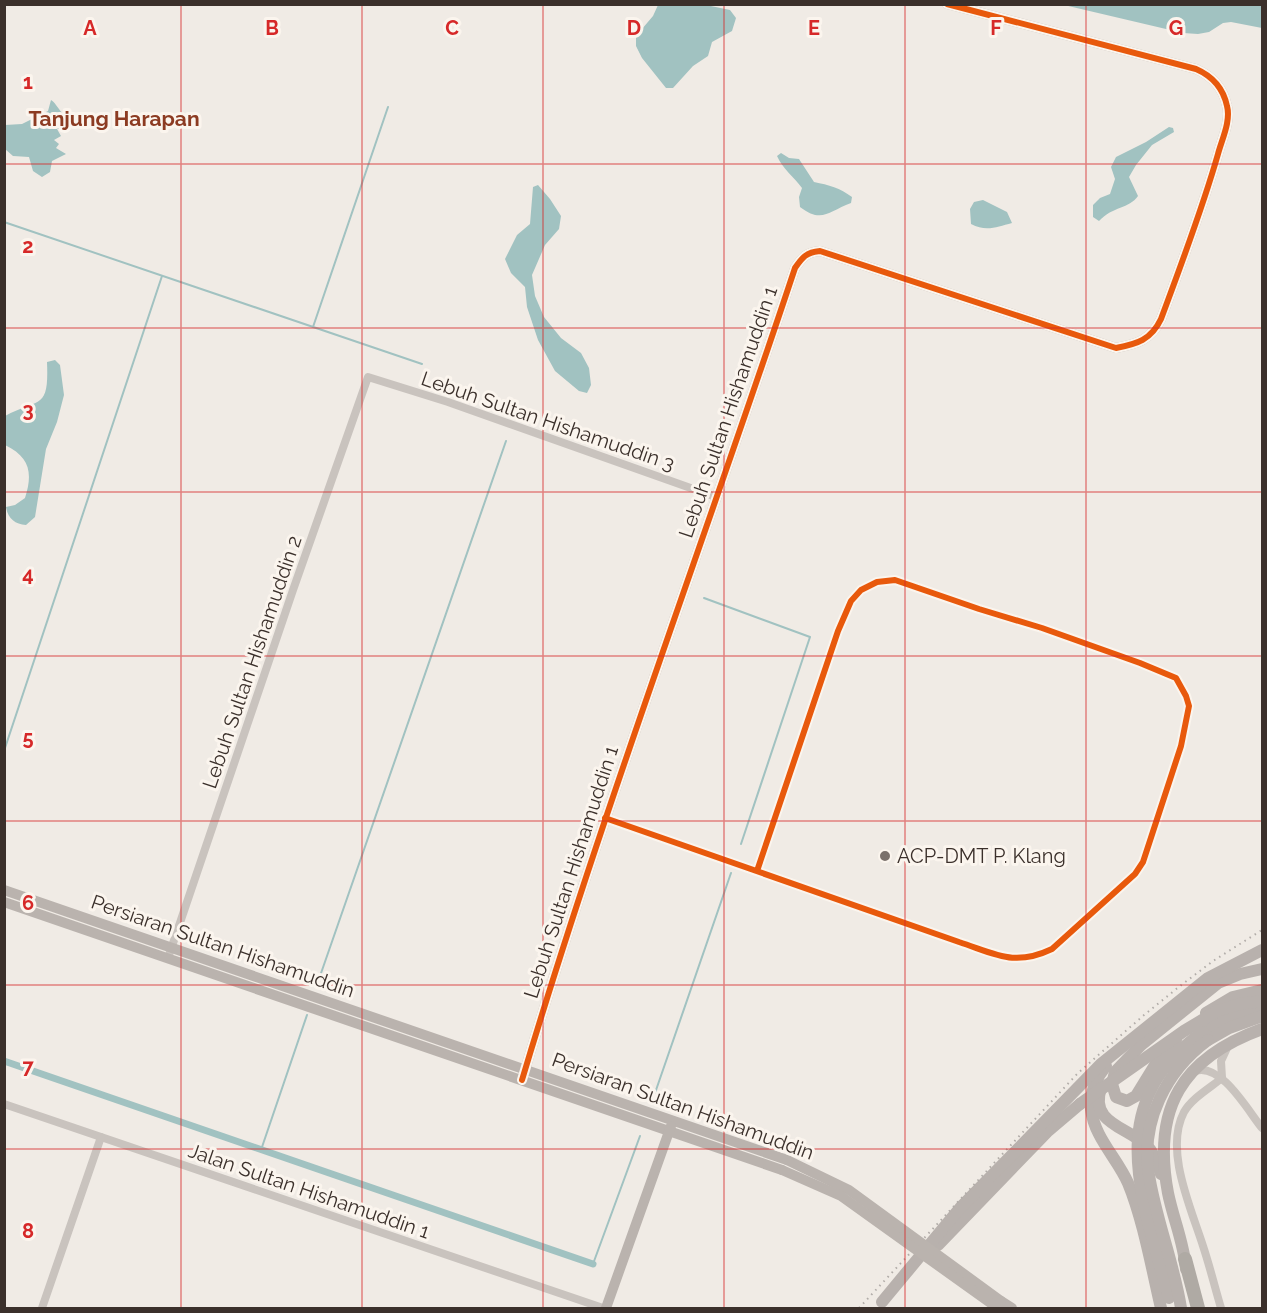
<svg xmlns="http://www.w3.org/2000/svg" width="1267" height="1313" font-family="Raleway,sans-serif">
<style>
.water{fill:#a1c2c1}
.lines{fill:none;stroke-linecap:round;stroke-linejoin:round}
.stream{stroke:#a1c2c1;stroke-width:2}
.canal{stroke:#a1c2c1;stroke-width:7}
.street{stroke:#c9c3be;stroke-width:8}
.secondary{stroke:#bab3ae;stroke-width:10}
.primary{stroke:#b8b1ad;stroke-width:12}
.highway{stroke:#afaaa4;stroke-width:14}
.rail{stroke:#b1aca8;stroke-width:2;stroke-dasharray:1.5 4.5;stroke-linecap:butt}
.secondary-bridge{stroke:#bab3ae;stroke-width:10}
.primary-bridge{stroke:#b8b1ad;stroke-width:12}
.cycleway-casing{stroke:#fbf5ee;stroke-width:10}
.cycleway{stroke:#e8590c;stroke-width:6}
.grid{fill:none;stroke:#d62828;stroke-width:1.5;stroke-opacity:0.55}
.poi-dot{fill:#7a716c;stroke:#fbf5ee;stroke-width:2}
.labels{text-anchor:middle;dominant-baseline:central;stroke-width:6;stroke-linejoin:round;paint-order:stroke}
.street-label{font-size:20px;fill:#3b302b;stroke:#fbf5ee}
.poi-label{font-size:20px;fill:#3b302b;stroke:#fbf5ee;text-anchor:start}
.neighbourhood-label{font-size:21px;font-weight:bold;fill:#8c3b22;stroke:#fbf5ee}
.grid-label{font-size:20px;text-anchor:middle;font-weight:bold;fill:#d62828;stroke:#fbf5ee;stroke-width:6;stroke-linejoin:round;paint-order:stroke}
</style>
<rect width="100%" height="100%" fill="#f0ebe5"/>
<g class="water">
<path d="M 658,5 L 706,5 L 730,10 L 736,18 L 732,31 L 712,42 L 708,56 L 693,66 L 673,88 L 666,88 L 642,58 L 636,46 L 636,36 L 653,16 Z"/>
<path d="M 1064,5 L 1262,5 L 1262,28 L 1231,22 L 1223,23 L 1209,32 L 1198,34 L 1183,33 Z"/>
<path d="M 51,100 C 57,104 58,110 64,114 L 62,120 L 69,124 L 65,128 L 57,129 L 61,136 L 54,140 L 59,144 L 56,148 L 66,154 L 52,161 L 50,172 L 42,177 L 33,171 L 29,157 L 13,156 L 5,149 L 5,125 L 22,124 L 48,111 Z"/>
<path d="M 1169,127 L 1173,128 L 1174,132 L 1152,145 L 1136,165 L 1129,177 L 1138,196 C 1129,209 1113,206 1099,221 L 1093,217 L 1093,205 L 1100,198 L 1110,194 L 1115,179 L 1111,167 L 1116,157 L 1146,142 Z"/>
<path d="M 781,153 L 789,158 L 799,159 L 814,182 C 829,185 840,188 852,197 L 851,203 C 829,211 822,224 800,207 L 799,197 L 802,188 C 794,177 782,168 777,156 Z"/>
<path d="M 538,185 L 550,199 L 561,216 L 559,229 L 545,245 L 532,275 L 535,296 L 544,317 L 561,338 L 581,353 L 589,368 L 591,385 L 587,393 L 579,391 L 555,371 L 538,340 L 527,307 L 525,287 L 511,273 L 505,259 L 517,235 L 530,224 L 533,187 Z"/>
<path d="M 983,200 L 1007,212 L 1012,223 C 997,227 986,232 971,224 L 970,209 L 974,202 Z"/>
<path d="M 55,360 L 60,365 L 64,395 L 57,422 L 46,449 L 35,517 L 26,525 C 15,524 8,519 6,507 L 15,505 L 25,498 C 33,473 30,457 5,445 L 5,416 C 40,398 49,410 47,362 Z"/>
</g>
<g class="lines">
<g class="stream">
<path d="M 4,222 L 422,364"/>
<path d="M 313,327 L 388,107"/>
<path d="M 704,598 L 810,637 L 741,844"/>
<path d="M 4,751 L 162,276"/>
<path d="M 319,979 L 506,441"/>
<path d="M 655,1093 L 731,873"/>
<path d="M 261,1150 L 307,1015"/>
<path d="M 593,1264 L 640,1136"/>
</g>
<path class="canal" d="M 4,1061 L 593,1264"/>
<g class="street">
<path d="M 605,818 L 959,942 C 996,954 1014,967 1052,949 L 1135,874 L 1143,862 L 1181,746 L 1189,706 L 1186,696 L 1176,678 L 1140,663 L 1042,628 L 979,609 L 895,580 L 877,582 L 861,590 L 851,601 L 838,631 L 757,871"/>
<path d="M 168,958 L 293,590 L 368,377 L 448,402 L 716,497"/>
<path d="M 1195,1071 C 1221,1062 1248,1111 1262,1128"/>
<path d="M 1222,1078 L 1221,1061 L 1227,1048"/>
<path d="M 4,1104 L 603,1308"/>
<path d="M 42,1308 L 101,1137"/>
<path d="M 1221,1308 C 1215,1288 1210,1267 1203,1246 C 1191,1208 1164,1150 1184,1112 C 1192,1098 1210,1088 1222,1078"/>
</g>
<g class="secondary">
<path d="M 4,890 L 787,1160"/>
<path d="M 4,902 L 782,1170"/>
<path d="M 522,1080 C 604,806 705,539 795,268 C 802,258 806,252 820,251 L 1116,348 C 1137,344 1151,340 1161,319 C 1181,265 1202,210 1218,154 C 1222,139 1231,121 1227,106 C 1223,87 1212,76 1196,69 L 947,4"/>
<path d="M 1001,1301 L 1012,1308"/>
<path d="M 606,1308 L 671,1126"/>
</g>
<g class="primary">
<path d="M 1206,1013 L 1233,997 L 1262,990"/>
<path d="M 1203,1032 L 1227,1018 L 1262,1006"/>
<path d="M 1176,1040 L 1160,1057 L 1136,1096 L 1127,1101 L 1116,1097 L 1112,1084 L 1115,1072 L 1141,1045 L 1218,983 L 1240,974 L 1262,969"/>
<path d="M 1208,1040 L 1229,1028 L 1262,1016"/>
<path d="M 1106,1066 C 1096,1078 1090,1093 1091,1109 C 1094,1137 1117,1158 1128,1183 C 1143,1219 1152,1270 1161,1308"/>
<path d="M 1101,1088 C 1089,1123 1127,1127 1146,1145 C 1155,1153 1157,1164 1161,1174"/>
<path d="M 938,1245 L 1047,1132 L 1080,1104"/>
<path d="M 1186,1269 C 1184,1243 1173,1218 1168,1193 C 1152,1108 1182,1058 1262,1029"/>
<path d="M 882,1302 L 960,1208 L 1101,1064 L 1208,978 L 1262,950"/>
</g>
<path class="highway" d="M 1185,1259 L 1198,1308"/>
<path class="rail" d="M 859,1308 L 1078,1073 L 1144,1015 L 1180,986 L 1213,961 L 1262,930"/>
<g class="secondary-bridge">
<path d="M 787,1160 L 849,1190 L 1001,1301"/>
<path d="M 782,1170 L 841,1196 L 996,1307"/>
</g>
<g class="primary-bridge">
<path d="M 1080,1104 L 1184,1031 L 1217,1011 L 1240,1004 L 1262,1001"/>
<path d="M 1169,1298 C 1143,1200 1100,1104 1203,1032"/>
<path d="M 1181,1308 C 1174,1263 1156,1220 1149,1175 C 1140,1122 1166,1071 1208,1040"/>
</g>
<defs>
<g id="cycleway">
<path d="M 605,818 L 959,942 C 996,954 1014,967 1052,949 L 1135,874 L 1143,862 L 1181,746 L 1189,706 L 1186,696 L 1176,678 L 1140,663 L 1042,628 L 979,609 L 895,580 L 877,582 L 861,590 L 851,601 L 838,631 L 757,871"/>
<path d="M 522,1080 C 604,806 705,539 795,268 C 802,258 806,252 820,251 L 1116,348 C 1137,344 1151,340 1161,319 C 1181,265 1202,210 1218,154 C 1222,139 1231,121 1227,106 C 1223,87 1212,76 1196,69 L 947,4"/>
</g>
</defs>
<use href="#cycleway" class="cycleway-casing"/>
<use href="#cycleway" class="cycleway"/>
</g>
<path class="grid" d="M 181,4 L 181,1308M 362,4 L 362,1308M 543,4 L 543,1308M 724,4 L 724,1308M 905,4 L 905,1308M 1086,4 L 1086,1308M 4,164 L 1262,164M 4,328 L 1262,328M 4,492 L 1262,492M 4,656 L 1262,656M 4,821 L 1262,821M 4,985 L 1262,985M 4,1149 L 1262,1149"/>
<circle class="poi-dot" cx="885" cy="856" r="6"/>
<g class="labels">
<g class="street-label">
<text transform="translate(728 412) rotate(-71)">Lebuh Sultan Hishamuddin 1</text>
<text transform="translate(548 421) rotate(19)">Lebuh Sultan Hishamuddin 3</text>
<text transform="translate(252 662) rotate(-71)">Lebuh Sultan Hishamuddin 2</text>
<text transform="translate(571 872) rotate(-72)">Lebuh Sultan Hishamuddin 1</text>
<text transform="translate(223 946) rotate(19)">Persiaran Sultan Hishamuddin</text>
<text transform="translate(683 1106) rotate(20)">Persiaran Sultan Hishamuddin</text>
<text transform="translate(309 1191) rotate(19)">Jalan Sultan Hishamuddin 1</text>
</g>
<g class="poi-label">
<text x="897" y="856">ACP-DMT P. Klang</text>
</g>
<g class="neighbourhood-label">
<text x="114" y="118">Tanjung Harapan</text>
</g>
</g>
<g class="grid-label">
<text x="90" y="35">A</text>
<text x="272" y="35">B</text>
<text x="452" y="35">C</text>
<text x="634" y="35">D</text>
<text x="814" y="35">E</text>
<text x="996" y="35">F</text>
<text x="1176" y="35">G</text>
<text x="28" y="89">1</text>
<text x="28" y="253">2</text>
<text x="28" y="417">3</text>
<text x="28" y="581">4</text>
<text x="28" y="745">5</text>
<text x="28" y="910">6</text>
<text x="28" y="1074">7</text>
<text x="28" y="1238">8</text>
</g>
<rect width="1267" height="1313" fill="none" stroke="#3b302b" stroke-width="12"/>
</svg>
